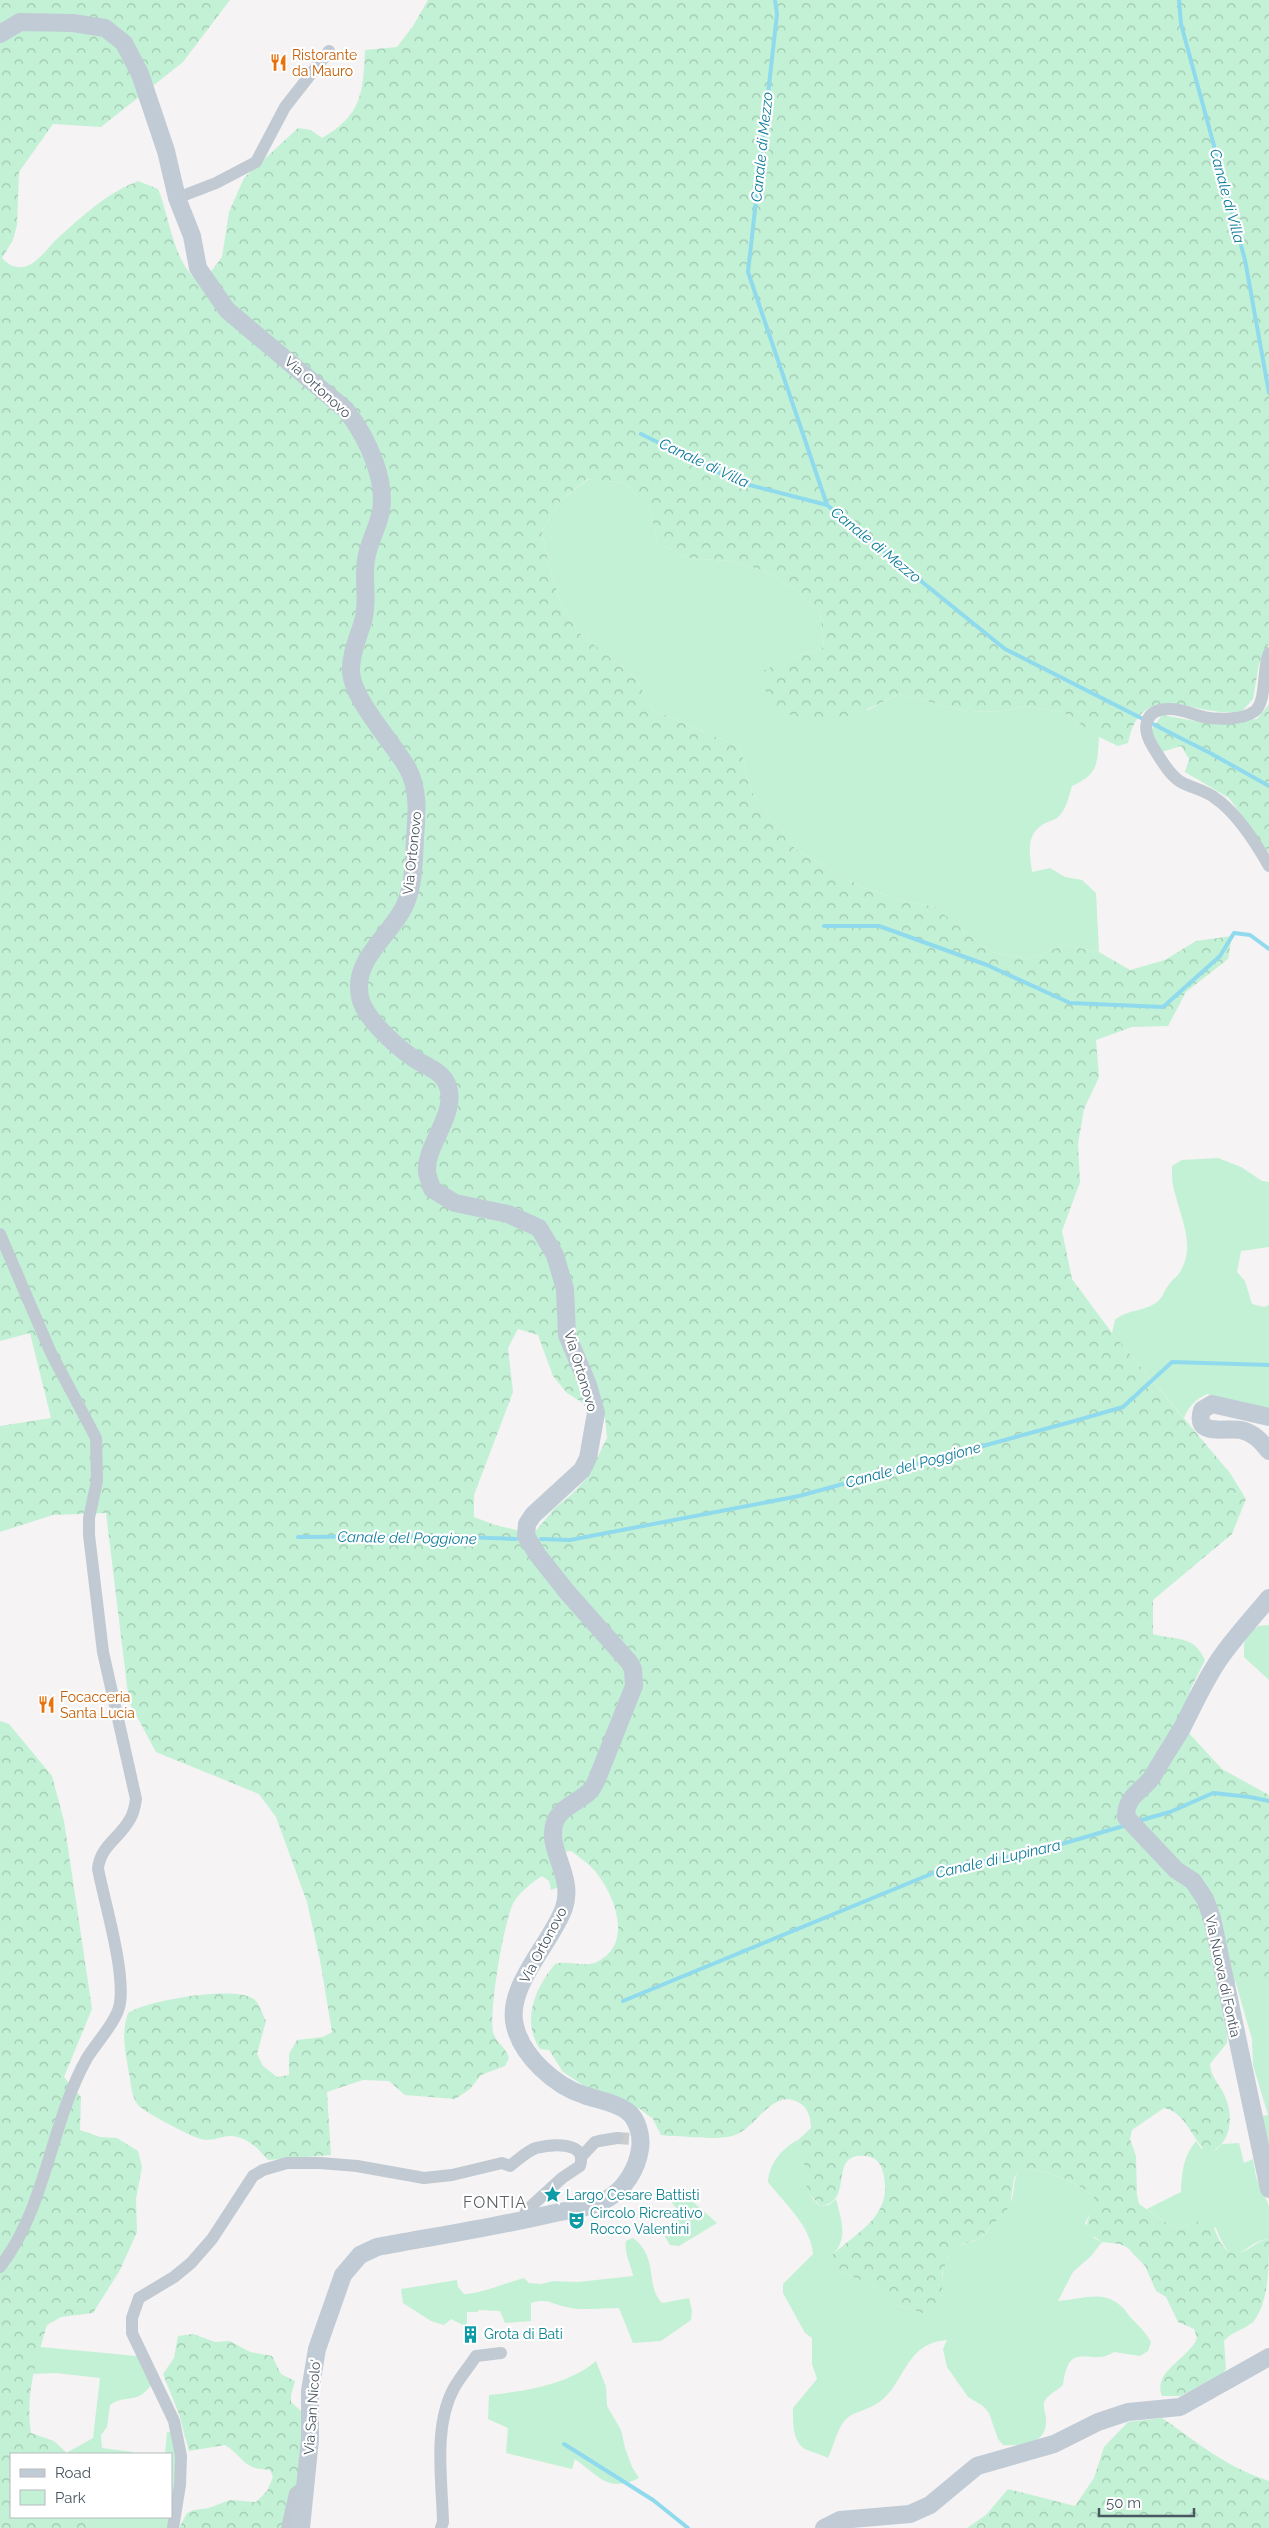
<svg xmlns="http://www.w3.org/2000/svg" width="1269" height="2528" font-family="Raleway,sans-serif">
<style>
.green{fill:#c3f1d5}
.forest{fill:url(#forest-crowns);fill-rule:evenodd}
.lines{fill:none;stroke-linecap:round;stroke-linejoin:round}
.stream{stroke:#90daee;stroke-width:4}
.street-tunnel{stroke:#caccce;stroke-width:12;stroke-dasharray:12 6;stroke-linecap:butt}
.street{stroke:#c1cad2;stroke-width:12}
.secondary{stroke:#c1cbd6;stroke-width:18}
.labels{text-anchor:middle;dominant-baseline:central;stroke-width:4.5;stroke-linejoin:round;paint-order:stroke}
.food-label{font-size:14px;fill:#c56008;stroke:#fff;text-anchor:start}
.street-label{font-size:14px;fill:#4a5661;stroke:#fff}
.culture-label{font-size:14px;fill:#0d838f;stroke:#fff;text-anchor:start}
.water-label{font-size:15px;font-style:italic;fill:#0c7c9b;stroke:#fff}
.quarter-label{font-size:16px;letter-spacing:1px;fill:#5f6368;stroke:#fff}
</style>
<defs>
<pattern id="forest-crowns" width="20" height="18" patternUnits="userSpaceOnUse" patternTransform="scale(1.25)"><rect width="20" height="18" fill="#c3f1d5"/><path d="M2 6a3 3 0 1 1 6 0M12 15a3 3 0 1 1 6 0" fill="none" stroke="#a0c6b0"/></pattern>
</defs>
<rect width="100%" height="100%" fill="#f5f3f3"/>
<g class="green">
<path d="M 589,479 L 624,483 L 649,508 L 658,543 L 689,558 L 728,561 L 763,570 L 793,588 L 820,612 L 824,647 L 791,658 L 868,710 L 899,694 L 969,712 L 1005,711 L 1025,706 L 1063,712 L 1099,737 C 1097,764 1099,774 1072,786 C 1069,796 1066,811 1057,818 C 1052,821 1046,822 1042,825 C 1025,836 1030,855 1032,872 L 1050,868 L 1065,877 L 1082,880 L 1096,893 L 1099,952 L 1064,945 L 1030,959 L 991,952 L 935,907 L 898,899 L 862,887 L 795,849 L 751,791 L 740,747 L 653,710 L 636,678 L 578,632 L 560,601 L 549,566 L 542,531 L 561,500 Z"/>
<path d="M 1218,1158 L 1241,1167 L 1262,1181 L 1269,1182 L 1269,1247 L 1241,1251 L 1237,1272 L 1245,1281 L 1252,1304 L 1264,1307 L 1269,1305 L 1269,1408 L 1244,1405 L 1207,1394 C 1195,1400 1189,1406 1184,1418 L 1112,1333 L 1115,1320 C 1128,1309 1143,1312 1157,1302 C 1162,1299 1165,1289 1170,1283 C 1173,1279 1178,1276 1180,1272 C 1196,1246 1181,1219 1175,1193 C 1172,1185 1172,1175 1172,1166 L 1182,1160 Z"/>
<path d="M 1269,1625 L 1269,1680 L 1244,1657 L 1244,1644 L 1248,1633 L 1259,1626 Z"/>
<path d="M 1244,1977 L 1253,1977 L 1269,1985 L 1269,2178 L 1258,2117 L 1268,2115 L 1253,2065 L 1252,2039 L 1235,1980 Z"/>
<path d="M 798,2140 C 797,2152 804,2156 805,2167 C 807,2183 806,2195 820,2206 L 829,2205 L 836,2199 C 841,2219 849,2239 832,2255 L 838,2271 L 873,2285 L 884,2299 L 892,2304 L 926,2314 L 942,2295 C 942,2275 941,2255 962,2245 C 967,2242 975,2242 980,2238 C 983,2236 1006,2211 1008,2207 C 1016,2196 1012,2182 1018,2171 C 1036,2165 1081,2183 1094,2197 L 1094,2207 L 1085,2223 L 1094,2238 L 1102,2242 L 1091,2256 L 1073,2272 L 1058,2301 C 1081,2300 1102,2289 1121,2306 C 1126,2310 1129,2317 1134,2321 C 1141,2328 1146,2333 1151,2342 L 1148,2351 L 1140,2356 L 1114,2352 C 1090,2368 1069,2337 1063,2385 C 1057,2391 1046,2395 1044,2403 C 1043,2409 1047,2417 1046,2423 C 1045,2445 1020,2446 1003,2445 L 998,2439 L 989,2413 L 983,2406 L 968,2397 L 947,2367 L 943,2349 L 947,2340 C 904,2343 906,2384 878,2403 C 868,2410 855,2411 846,2419 C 837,2428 834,2446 828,2458 C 821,2454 813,2453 805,2449 C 792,2441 793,2421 793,2408 L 817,2379 L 812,2364 L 812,2338 L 805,2333 L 783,2293 L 783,2284 L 813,2254 C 811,2226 785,2204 768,2182 C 769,2164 782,2148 798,2140 Z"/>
<path d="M 1196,2141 L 1201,2148 L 1216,2150 L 1222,2144 L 1239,2143 L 1244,2163 L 1253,2159 L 1256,2177 L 1269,2206 L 1269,2239 C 1242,2241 1235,2278 1216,2228 L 1196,2222 L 1178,2228 L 1170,2225 L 1147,2209 L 1181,2192 C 1182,2172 1183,2157 1196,2141 Z"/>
<path d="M 676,2187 L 717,2223 L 679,2246 L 670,2245 L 661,2230 L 680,2217 L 679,2212 L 667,2196 Z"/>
<path d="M 633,2238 C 659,2257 645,2286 662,2303 L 689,2298 L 692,2311 L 691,2320 L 661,2341 L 633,2343 L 619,2308 C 602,2308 582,2311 566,2307 C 550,2304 549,2298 531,2303 L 531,2321 L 505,2323 L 500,2311 L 478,2310 L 478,2312 L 467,2312 L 467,2323 L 465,2326 L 451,2319 L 444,2325 L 431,2321 L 403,2303 L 401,2289 L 457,2280 L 458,2287 L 464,2294 C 477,2295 509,2282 524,2278 L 529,2283 L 541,2284 L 553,2281 L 578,2282 L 633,2276 C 631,2263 624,2255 626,2241 Z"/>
<path d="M 40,2347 L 137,2356 L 152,2384 C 136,2406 127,2393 110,2405 L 107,2427 L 101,2435 L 102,2448 L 133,2452 L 133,2454 L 68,2454 L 68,2452 L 93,2438 L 100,2378 L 56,2373 L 32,2374 Z"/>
<path d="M 596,2361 L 606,2387 L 607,2406 L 621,2430 L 625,2448 L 632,2467 L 639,2478 C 608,2493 600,2477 575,2459 L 572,2469 L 506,2453 L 508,2428 L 488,2419 L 489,2395 C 525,2391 568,2385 596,2361 Z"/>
<path d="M 167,2432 L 172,2432 C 177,2458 176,2480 171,2507 L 171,2454 L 165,2454 Z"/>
<path d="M 83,2517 L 170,2517 L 168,2528 L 95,2528 Z"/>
</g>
<g class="forest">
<path d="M 0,0 L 230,0 L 183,62 L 101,127 L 53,124 L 19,172 L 17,225 L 13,240 L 2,258 C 9,266 18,270 29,265 C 39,261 48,247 57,239 C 81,217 107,193 138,181 L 158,189 C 170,218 172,257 196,280 L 210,273 L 222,257 L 229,212 L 244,178 L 298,128 L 311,130 L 322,138 C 362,115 363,93 365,50 L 397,47 L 413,26 L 428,0 L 1269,0 L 1269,644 L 1259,664 L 1253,699 L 1242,711 C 1198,720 1142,674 1128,743 L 1118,746 L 1099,737 L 1063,712 L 1025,706 L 1005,711 L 969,712 L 899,694 C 852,718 826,729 773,709 L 758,673 L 791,658 L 824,647 L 820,612 L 793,588 L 763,570 L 728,561 L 689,558 L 658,543 L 649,508 L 624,483 L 588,479 L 561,500 L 542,531 L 549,566 L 560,601 L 578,632 L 636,678 L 653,710 L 740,747 L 751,791 L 795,849 L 862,887 L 898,899 L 935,907 L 991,952 L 1030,959 L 1064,945 L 1099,952 L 1130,970 L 1165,960 L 1196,941 L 1232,936 L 1228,959 L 1186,992 L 1168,1026 L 1132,1027 L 1096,1040 L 1099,1077 L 1084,1109 L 1078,1144 L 1080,1182 L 1062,1231 L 1072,1279 L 1112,1333 L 1230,1473 L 1246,1499 L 1232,1534 L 1153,1600 L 1153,1634 C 1177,1641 1193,1634 1205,1660 L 1190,1690 L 1182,1718 L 1187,1731 L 1222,1769 L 1269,1795 L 1269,1985 C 1253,1978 1244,1973 1229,1986 L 1227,2043 L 1210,2064 C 1211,2079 1222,2086 1226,2099 C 1234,2119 1230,2146 1208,2153 C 1192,2140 1186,2112 1164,2108 L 1132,2130 L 1130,2139 L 1136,2156 L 1137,2195 L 1139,2204 L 1170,2225 L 1178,2228 L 1196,2222 L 1210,2221 C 1216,2229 1217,2239 1223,2246 C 1238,2266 1253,2240 1269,2239 C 1269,2265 1269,2303 1253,2322 C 1244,2330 1232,2331 1224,2341 L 1226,2369 L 1221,2376 L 1180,2396 L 1162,2396 C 1152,2371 1189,2359 1197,2338 L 1194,2329 L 1178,2322 L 1166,2297 L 1156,2291 L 1145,2266 L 1128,2248 L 1120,2244 L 1102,2242 L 1087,2232 C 1085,2219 1094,2211 1094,2197 C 1081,2183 1037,2165 1018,2171 L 1014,2178 L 1010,2206 L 1004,2213 L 979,2239 L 963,2244 L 948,2256 L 942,2274 L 942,2294 L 934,2311 L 926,2314 L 892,2304 L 884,2299 L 873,2285 L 838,2271 L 832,2264 L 832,2255 C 860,2230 896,2214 882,2169 C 878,2157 868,2155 857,2156 C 831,2160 853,2203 820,2206 L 808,2192 L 804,2175 L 805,2166 L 797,2149 L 798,2140 L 811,2128 C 811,2118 808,2107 798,2102 C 772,2089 757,2127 735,2135 C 718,2141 688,2136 670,2136 L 661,2135 L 653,2119 L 640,2109 L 597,2094 L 563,2072 L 549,2050 L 540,2049 C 521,2021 535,1988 555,1964 C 569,1960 583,1968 597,1962 C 634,1944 615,1895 595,1871 C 588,1863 579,1857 571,1851 L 562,1852 L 559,1887 L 551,1890 L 549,1881 L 542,1876 C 531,1883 517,1894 512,1906 C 503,1928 489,2010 493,2032 C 496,2043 506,2047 509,2058 L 505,2066 L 481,2075 L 470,2089 L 455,2099 L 405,2095 L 389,2081 L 363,2080 L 327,2092 L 331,2155 L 268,2160 C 257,2147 242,2132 223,2137 C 215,2139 210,2141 201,2139 C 192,2137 142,2111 138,2105 C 131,2096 131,2083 129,2073 C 125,2051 121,2033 128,2013 C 147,2000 233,1986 252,1998 C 259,2001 262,2014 266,2021 L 257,2054 L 263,2066 L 277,2077 L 289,2075 L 289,2054 L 297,2040 L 323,2037 L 332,2032 L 320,1960 L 307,1902 L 276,1817 L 259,1794 L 156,1752 L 129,1702 L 106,1513 L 53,1515 L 0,1532 L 0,1426 L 51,1418 L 30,1333 L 0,1341 ZM 518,1329 L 538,1335 L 553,1376 L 567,1393 L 605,1417 L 607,1438 L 587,1478 L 572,1494 L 555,1508 L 533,1534 L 495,1525 L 474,1517 L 474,1495 L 513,1392 L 508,1348 Z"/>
<path d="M 1269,692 L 1269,853 L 1229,798 L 1185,772 L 1189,759 L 1181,746 L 1162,752 L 1150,732 L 1162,715 L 1206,723 L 1257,719 L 1269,704 Z"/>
<path d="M 0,1721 L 9,1724 L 52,1776 L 64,1821 L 92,2009 L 64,2077 L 81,2097 L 80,2130 L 100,2137 L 117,2138 L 138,2151 L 142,2167 L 136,2199 L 137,2232 L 120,2270 L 93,2313 L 61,2317 L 47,2325 C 36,2362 25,2394 31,2433 L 54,2441 L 68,2454 L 11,2454 L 11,2517 L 83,2517 L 95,2528 L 0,2528 Z"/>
<path d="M 193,2334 L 215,2342 L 230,2341 L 250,2352 L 272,2356 L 281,2374 L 295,2381 L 291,2395 L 291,2402 L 302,2412 L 305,2443 L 290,2528 L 179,2528 L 187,2513 L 194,2510 L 209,2508 L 230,2500 L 256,2502 L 267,2491 L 273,2477 L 270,2470 C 241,2469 246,2458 225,2445 L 189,2451 L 179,2414 L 163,2374 L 174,2358 L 178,2336 Z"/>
<path d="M 1162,2418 C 1200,2444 1224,2466 1269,2481 L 1269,2528 L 967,2528 L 986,2515 L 1008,2489 L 1075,2506 L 1094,2478 L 1104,2447 L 1128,2422 Z"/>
</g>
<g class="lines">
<g class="stream">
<path d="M 775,0 L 777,14 L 748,272 L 827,505 L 1005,649 L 1210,753 L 1269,786"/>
<path d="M 1179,0 L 1181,24 L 1245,260 L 1269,393"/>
<path d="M 641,434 L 738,482 L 827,505"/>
<path d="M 824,926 L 879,926 L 987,965 L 1070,1003 L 1163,1007 L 1220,956 L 1234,933 L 1250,935 L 1269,949"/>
<path d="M 298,1537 L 439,1536 L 516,1539"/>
<path d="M 541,1539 L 570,1540 L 799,1496 L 1078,1420 L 1123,1407 L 1172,1362 L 1269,1365"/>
<path d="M 1138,1821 L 1170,1812 L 1213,1793 L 1250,1797 L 1269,1801"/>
<path d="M 623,2001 L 948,1867 L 1027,1854 L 1127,1825"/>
<path d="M 564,2444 L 653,2500 L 688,2528"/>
</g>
<path class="street-tunnel" d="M 617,2138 L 631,2139"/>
<g class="street">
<path d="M 177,198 L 216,183 L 256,162 L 285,107 L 329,51"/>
<path d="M 1269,653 C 1262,668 1267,701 1255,711 C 1243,720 1218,720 1204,717 C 1193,715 1182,709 1171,709 C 1144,708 1141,728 1153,747 C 1160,758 1169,775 1181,782 C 1191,788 1205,790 1215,798 C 1237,813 1256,843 1269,866"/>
<path d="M 0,1234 L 51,1353 L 96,1438 L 97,1481 L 89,1518 L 89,1535 L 103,1652 L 136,1799 C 135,1806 134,1813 130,1819 C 120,1838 100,1846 98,1869 C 105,1904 125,1970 120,2003 C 118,2020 96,2043 87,2058 C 50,2124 47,2206 0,2267"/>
<path d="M 599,2141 L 617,2138"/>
<path d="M 581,2157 L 595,2142"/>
<path d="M 173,2528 L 180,2485 L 181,2456 L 174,2421 L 132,2333 L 132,2318 L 139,2298 L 174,2277 L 191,2263 L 212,2239 L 253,2176 L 263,2170 L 287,2163 L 320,2163 L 357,2166 L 424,2178 L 452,2175 L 502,2163 L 510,2166 C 518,2160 527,2151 536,2148 C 552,2144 588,2141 580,2166 L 562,2178 L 526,2211"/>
<path d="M 287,2528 L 295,2493 L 299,2490 L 304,2493"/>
<path d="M 441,2528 L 443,2522 C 442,2480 433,2426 454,2388 C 460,2377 469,2367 476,2356 L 501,2353"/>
</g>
<g class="secondary">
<path d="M 0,34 L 20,22 L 73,23 L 105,28 L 124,43 L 140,74 L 166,151 L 177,198 L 192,236 L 198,268 L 227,310 L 346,410 C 367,437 390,484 379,519 C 375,533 368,545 366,560 C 363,579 368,598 364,617 C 360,634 350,653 351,672 C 353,701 393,742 408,769 C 419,790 417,814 415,837 C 414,859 414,885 405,905 C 391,936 349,961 361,1001 C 368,1021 396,1046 413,1058 C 425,1066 442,1071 447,1084 C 459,1113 425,1144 427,1172 C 428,1178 431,1184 432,1189 L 455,1203 L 508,1214 L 539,1228 L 555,1255 L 565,1289 L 567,1335 L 588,1385 L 596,1413 L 588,1458 L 582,1470 L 533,1515 L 527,1524 L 526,1536 L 537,1554 L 567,1592 L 629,1662 L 633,1669 L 634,1686 L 597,1779 C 595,1784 592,1789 589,1792 C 578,1802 560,1808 555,1822 C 545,1849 575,1875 564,1908 C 551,1944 505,1987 515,2026 C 522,2056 555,2086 584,2095 C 597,2100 615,2102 627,2111 C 638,2119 642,2137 640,2149 C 637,2169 625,2189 607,2199 C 593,2207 571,2210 555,2213 C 496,2227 437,2236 377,2247 L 360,2255 L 343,2275 L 317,2349 L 310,2391 L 310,2439 L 301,2528"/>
<path d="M 1269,1417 L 1212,1404 L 1202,1410 C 1194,1438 1225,1427 1241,1430 C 1254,1433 1261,1441 1269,1451"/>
<path d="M 1269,1598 C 1254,1616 1237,1635 1223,1654 C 1206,1677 1195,1703 1182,1728 C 1173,1743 1163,1758 1154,1774 C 1145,1791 1126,1793 1126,1817 L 1176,1870 L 1193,1881 L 1205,1899 L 1212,1918 L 1269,2189"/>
<path d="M 824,2528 L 840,2520 L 910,2514 L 930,2505 L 977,2466 L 1054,2444 L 1098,2422 L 1128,2412 L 1180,2407 L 1269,2357"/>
</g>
</g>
<defs>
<symbol id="restaurant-bare" viewBox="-9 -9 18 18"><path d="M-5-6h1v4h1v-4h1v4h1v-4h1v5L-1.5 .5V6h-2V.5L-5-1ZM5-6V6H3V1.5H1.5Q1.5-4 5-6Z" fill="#e8710a" stroke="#fff" stroke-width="2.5" paint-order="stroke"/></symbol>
<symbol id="sight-bare" viewBox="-9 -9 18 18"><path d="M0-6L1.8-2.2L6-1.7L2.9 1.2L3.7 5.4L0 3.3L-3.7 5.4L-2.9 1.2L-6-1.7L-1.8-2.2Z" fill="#0f9aa8" stroke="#fff" stroke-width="2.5" paint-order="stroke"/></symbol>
<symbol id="theatre-bare" viewBox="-9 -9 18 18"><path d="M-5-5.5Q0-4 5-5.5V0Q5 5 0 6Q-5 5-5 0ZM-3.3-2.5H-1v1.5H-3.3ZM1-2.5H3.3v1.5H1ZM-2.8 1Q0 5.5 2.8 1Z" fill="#0f9aa8" stroke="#fff" stroke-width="2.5" paint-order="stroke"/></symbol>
<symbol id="building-bare" viewBox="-9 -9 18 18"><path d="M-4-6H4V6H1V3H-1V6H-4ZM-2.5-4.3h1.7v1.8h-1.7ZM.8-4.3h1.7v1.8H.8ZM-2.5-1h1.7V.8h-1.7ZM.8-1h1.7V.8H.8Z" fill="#0f9aa8" stroke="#fff" stroke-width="2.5" paint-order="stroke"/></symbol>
</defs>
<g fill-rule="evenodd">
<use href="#restaurant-bare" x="266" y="50" width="25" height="25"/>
<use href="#restaurant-bare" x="34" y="1692" width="25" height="25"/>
<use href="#sight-bare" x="540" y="2182" width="25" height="25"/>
<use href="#theatre-bare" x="564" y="2208" width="25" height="25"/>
<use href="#building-bare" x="458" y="2322" width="25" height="25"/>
</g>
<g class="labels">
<g class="food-label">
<text x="292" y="55">Ristorante<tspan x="292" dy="16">da Mauro</tspan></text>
<text x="60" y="1697">Focacceria<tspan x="60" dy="16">Santa Lucia</tspan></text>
</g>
<g class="street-label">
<text transform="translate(318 387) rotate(42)">Via Ortonovo</text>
<text transform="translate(412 853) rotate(-84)">Via Ortonovo</text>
<text transform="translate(581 1371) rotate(73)">Via Ortonovo</text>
<text transform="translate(543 1945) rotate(-62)">Via Ortonovo</text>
<text transform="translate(1223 1976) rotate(78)">Via Nuova di Fontia</text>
<text transform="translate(312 2407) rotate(-86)">Via San Nicolo'</text>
</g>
<g class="culture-label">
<text x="566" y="2195">Largo Cesare Battisti</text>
<text x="590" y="2213">Circolo Ricreativo<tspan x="590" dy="16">Rocco Valentini</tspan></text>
<text x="484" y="2334">Grota di Bati</text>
</g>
<g class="water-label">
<text transform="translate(762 147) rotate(-84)">Canale di Mezzo</text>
<text transform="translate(1227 196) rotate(75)">Canale di Villa</text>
<text transform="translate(704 463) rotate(25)">Canale di Villa</text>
<text transform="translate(876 545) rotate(39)">Canale di Mezzo</text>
<text transform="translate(913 1465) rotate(-15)">Canale del Poggione</text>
<text transform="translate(407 1538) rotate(1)">Canale del Poggione</text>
<text transform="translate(998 1859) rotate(-13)">Canale di Lupinara</text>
</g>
<g class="quarter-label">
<text x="495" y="2202">FONTIA</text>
</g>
</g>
<rect x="10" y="2453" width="162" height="65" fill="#ffffff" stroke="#b7bbc0"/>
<rect x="20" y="2469" width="25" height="8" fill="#c1cbd6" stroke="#b7bbc0"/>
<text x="55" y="2478" font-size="15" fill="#4a5661">Road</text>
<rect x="20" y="2490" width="25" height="15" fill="#c3f1d5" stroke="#b7bbc0"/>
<text x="55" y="2503" font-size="15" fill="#4a5661">Park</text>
<path d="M1099 2508v8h95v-8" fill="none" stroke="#4a5661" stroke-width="2.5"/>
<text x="1106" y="2508" font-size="15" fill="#4a5661" stroke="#ffffff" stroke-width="4" paint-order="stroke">50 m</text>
</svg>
